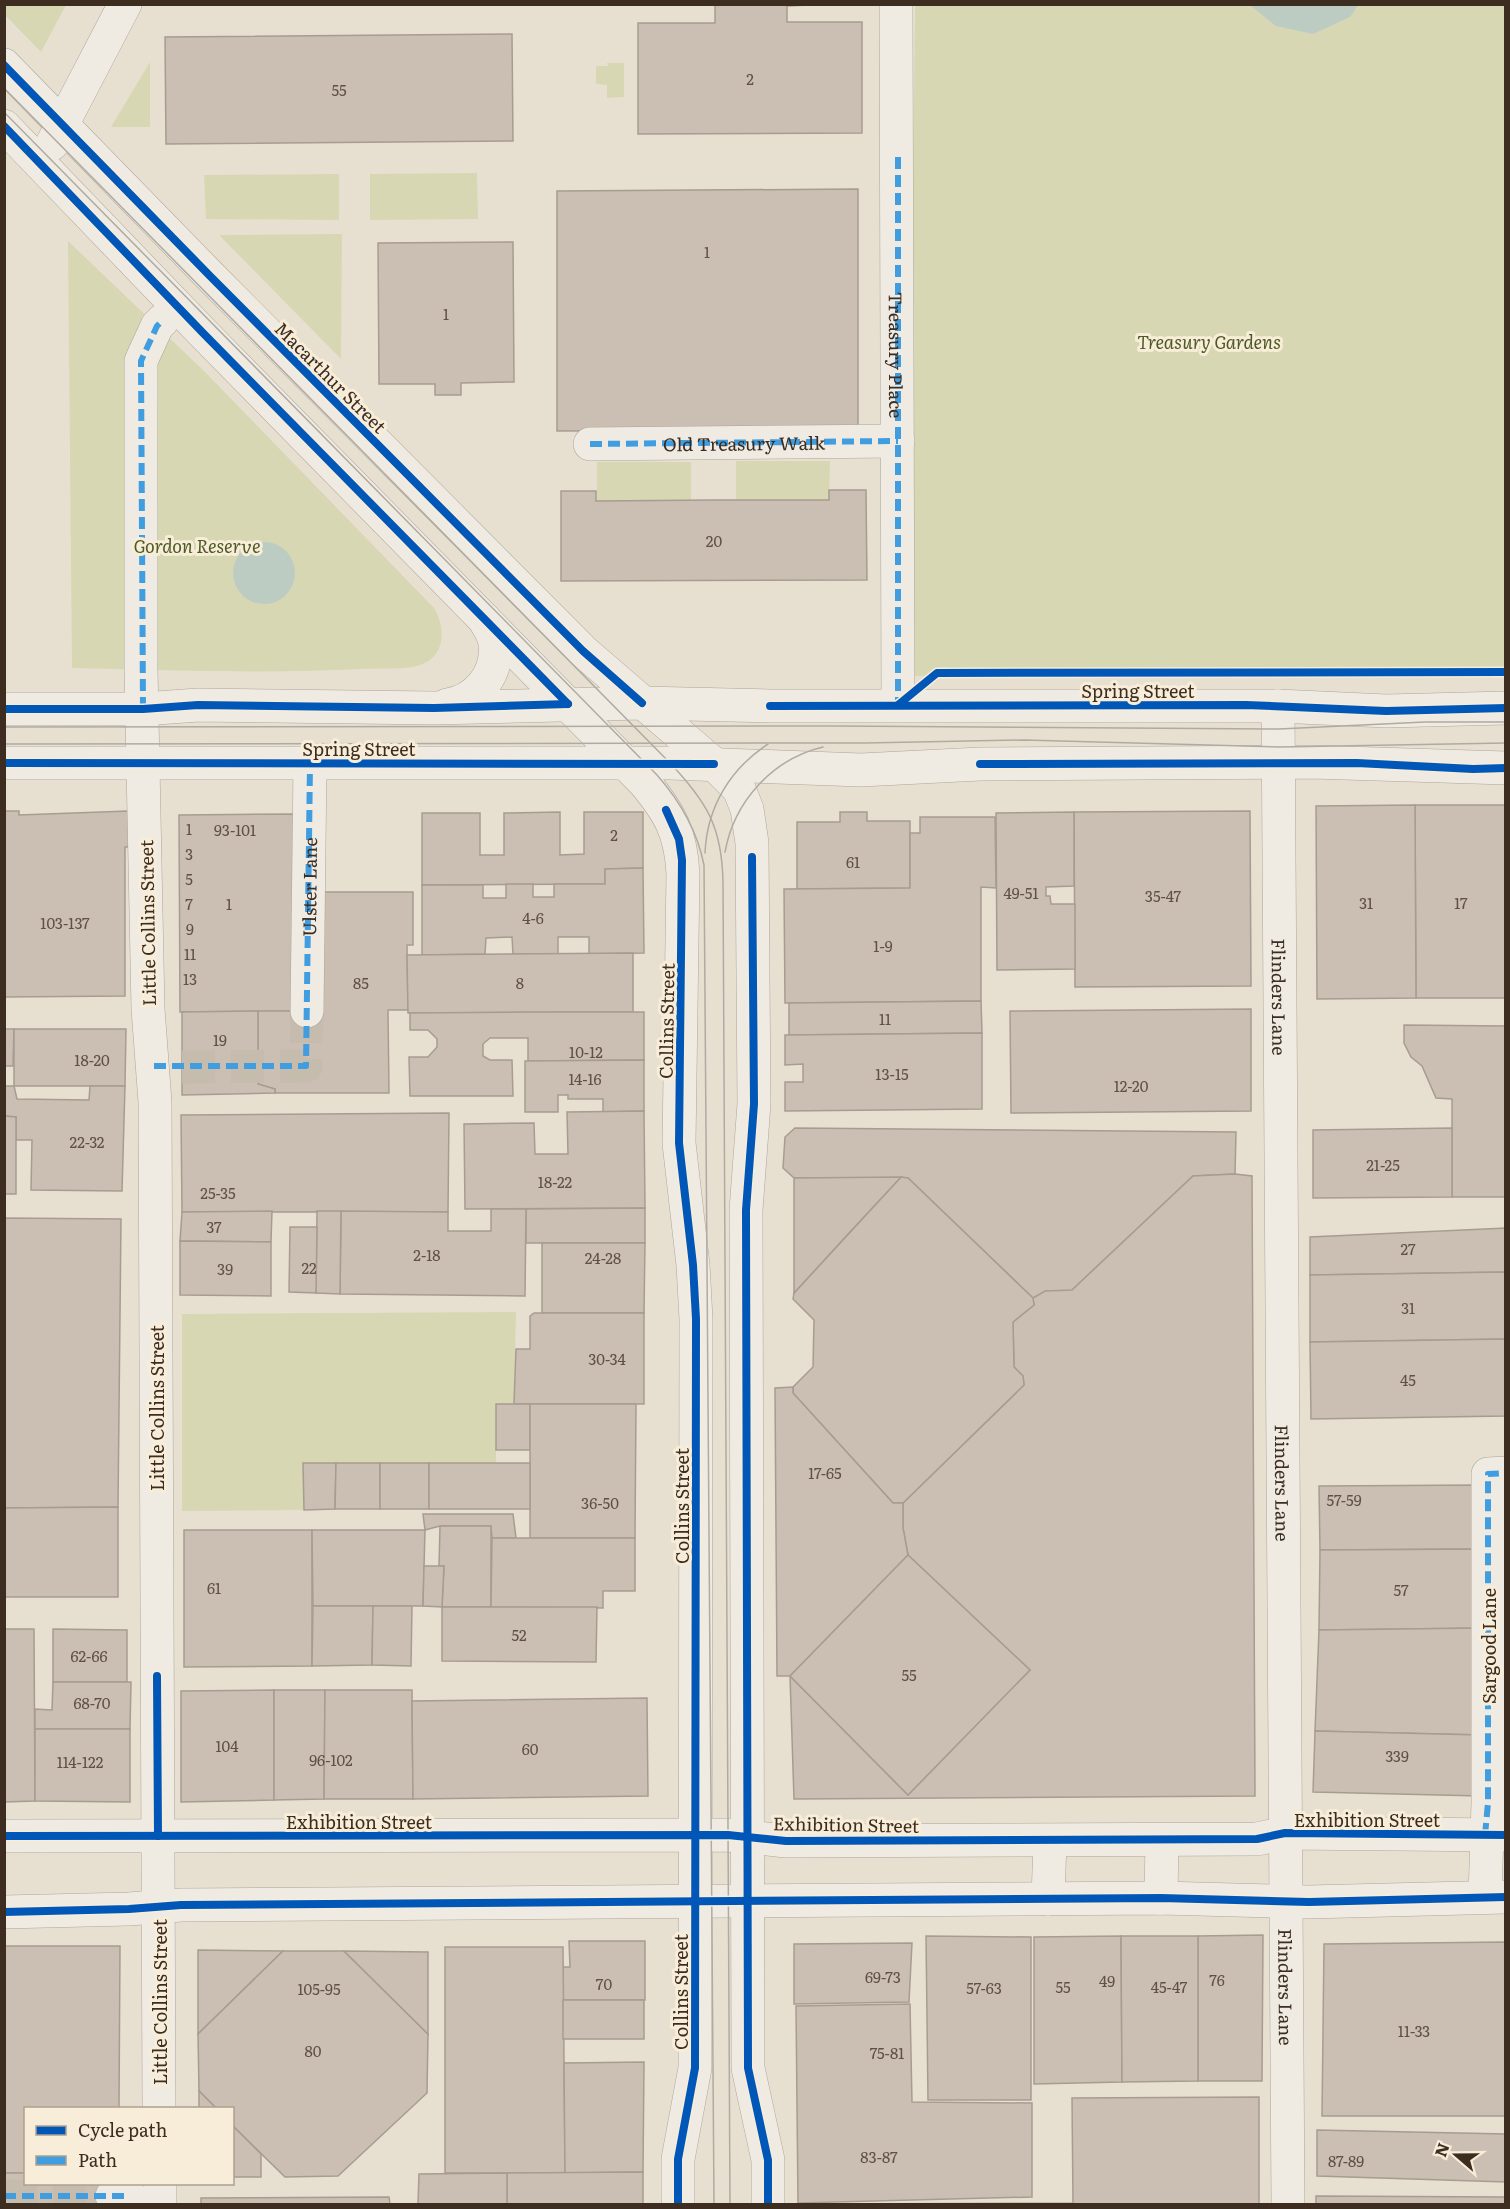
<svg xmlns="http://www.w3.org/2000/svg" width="1510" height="2209" font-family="Literata,serif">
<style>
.green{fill:#d7d7b3}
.water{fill:#bcccc2}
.building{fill:#cbbeb2;stroke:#a89c90;stroke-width:1.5}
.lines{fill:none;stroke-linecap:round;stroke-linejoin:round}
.minor-tunnel{stroke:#c5bcae;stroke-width:33;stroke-dasharray:33 16;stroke-linecap:butt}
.minor-casing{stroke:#ada599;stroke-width:34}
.minor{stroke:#efebe3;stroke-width:33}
.tram{stroke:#afaaa2;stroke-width:1.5}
.quiet{stroke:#3f9de0;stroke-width:6;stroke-dasharray:12 6;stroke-linecap:butt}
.cycleway-casing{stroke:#f7edd8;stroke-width:11}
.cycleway{stroke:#0057b8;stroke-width:8}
.labels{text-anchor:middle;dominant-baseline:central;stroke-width:6;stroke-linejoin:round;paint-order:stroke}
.number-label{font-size:15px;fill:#605144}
.park-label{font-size:18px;font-style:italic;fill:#4e5a26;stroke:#f7edd8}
.street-label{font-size:18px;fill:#3d2d20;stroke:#f7edd8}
</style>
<rect width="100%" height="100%" fill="#e7e0d1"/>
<g class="green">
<path d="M 4,5 L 5,4 L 66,5 L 41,52 L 5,15 Z"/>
<path d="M 915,5 L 1505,5 L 1505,667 L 908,676 Z"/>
<path d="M 150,62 L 150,127 L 111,127 Z"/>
<path d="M 607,63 L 624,63 L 624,97 L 607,98 L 607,85 L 596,84 L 596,66 L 608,66 Z"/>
<path d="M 477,173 L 478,219 L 370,220 L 370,174 Z"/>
<path d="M 339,174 L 339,220 L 206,219 L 204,175 Z"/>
<path d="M 342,234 L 341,359 L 219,235 Z"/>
<path d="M 68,241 L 205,372 L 434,608 C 446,628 446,656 420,665 C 408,670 375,668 361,669 C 265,674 168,670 72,668 Z"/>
<path d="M 736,461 L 830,461 L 829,500 L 736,500 Z"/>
<path d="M 597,462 L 691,462 L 691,500 L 597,501 Z"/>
<path d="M 516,1312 L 514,1404 L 496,1404 L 496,1463 L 304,1463 L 304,1510 L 182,1511 L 182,1314 Z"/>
</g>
<g class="water">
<path d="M 1250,5 L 1250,4 L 1358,5 L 1350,17 L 1313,34 L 1276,26 Z"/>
<circle cx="264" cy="573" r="31"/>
</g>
<g class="building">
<path d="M 715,4 L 832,4 L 787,6 L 787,22 L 862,22 L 862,133 L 638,134 L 638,23 L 715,23 Z"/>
<path d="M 512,34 L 513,141 L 166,144 L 165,37 Z"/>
<path d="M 858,189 L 858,430 L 557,431 L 557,191 Z"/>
<path d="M 513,242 L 514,382 L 461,383 L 461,395 L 435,395 L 435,384 L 379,384 L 378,243 Z"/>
<path d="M 829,490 L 866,490 L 867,580 L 561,581 L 561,491 L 596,491 L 596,501 L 713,500 L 829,500 Z"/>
<path d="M 1415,805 L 1506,805 L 1506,998 L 1416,998 Z"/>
<path d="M 1415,805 L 1416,998 L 1317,999 L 1316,806 Z"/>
<path d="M 4,811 L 19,811 L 19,815 L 128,811 L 129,847 L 125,847 L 125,996 L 4,997 Z"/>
<path d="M 1250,811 L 1251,986 L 1075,987 L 1074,812 Z"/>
<path d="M 560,812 L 560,855 L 584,854 L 584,812 L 643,812 L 643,868 L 605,869 L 605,884 L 422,885 L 422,813 L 480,813 L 480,855 L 504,855 L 504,813 Z"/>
<path d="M 840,812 L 867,812 L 867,821 L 910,821 L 910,888 L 797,889 L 797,822 L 840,822 Z"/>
<path d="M 1074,812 L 1074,886 L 1046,887 L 1046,896 L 1050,896 L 1051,904 L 1075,904 L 1075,969 L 997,970 L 996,813 Z"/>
<path d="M 296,814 L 297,1011 L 180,1012 L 179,815 Z"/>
<path d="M 920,817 L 995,817 L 996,888 L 981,887 L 981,1001 L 785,1003 L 784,889 L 910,888 L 910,833 L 920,833 Z"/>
<path d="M 643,868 L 644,953 L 589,954 L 589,937 L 558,937 L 558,954 L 513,954 L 512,937 L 486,938 L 485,954 L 422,955 L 422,885 L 483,885 L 483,898 L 506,898 L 506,884 L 533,884 L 533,897 L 554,897 L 554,884 L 605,884 L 605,869 Z"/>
<path d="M 313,892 L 413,892 L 413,945 L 407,945 L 408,1010 L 388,1010 L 389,1093 L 275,1093 L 275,1089 L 258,1084 L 258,1011 L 314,1011 Z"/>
<path d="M 633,953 L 633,1012 L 408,1013 L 407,955 Z"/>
<path d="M 981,1001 L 982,1033 L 789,1035 L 789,1003 Z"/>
<path d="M 1251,1009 L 1251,1111 L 1011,1113 L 1010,1011 Z"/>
<path d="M 258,1011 L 258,1084 L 275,1089 L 275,1093 L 182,1095 L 182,1012 Z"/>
<path d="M 528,1012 L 644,1012 L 644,1060 L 528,1061 L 528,1038 L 490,1038 L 483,1044 L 483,1056 L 490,1060 L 512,1060 L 513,1096 L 410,1096 L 409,1057 L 428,1057 L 437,1047 L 437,1039 L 428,1030 L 410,1030 L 410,1013 Z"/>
<path d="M 1404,1025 L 1506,1026 L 1506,1197 L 1452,1197 L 1452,1099 L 1436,1098 L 1422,1066 L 1411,1057 L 1404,1043 Z"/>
<path d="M 4,1029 L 14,1029 L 13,1066 L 4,1066 Z"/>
<path d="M 14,1029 L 126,1029 L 125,1086 L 14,1086 Z"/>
<path d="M 982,1033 L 982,1109 L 785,1111 L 785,1082 L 803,1082 L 803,1064 L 785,1065 L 785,1035 Z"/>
<path d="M 644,1060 L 644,1111 L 603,1112 L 603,1099 L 568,1099 L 568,1095 L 558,1095 L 558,1112 L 525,1112 L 525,1061 Z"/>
<path d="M 4,1086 L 14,1086 L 17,1099 L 89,1100 L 90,1086 L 125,1086 L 122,1191 L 31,1190 L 32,1140 L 16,1140 L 16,1117 L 4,1116 Z"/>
<path d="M 644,1111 L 645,1208 L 465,1209 L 464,1124 L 534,1123 L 535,1154 L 568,1154 L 567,1112 Z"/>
<path d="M 449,1113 L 448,1212 L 182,1212 L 181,1115 Z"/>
<path d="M 4,1116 L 16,1117 L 16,1194 L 4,1194 Z"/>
<path d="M 795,1128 L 1236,1132 L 1235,1174 L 1193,1176 L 1072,1290 L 1073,1381 L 1183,1495 L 1185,1552 L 1070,1673 L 1030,1670 L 908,1555 L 903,1528 L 903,1503 L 1024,1385 L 1023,1376 L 1014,1367 L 1013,1322 L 1034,1305 L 1033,1298 L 908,1178 L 794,1178 L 783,1168 L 785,1137 Z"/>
<path d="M 1452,1128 L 1452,1197 L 1313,1198 L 1313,1130 Z"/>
<path d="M 1235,1174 L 1252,1176 L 1255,1796 L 794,1799 L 790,1676 L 908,1795 L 1030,1670 L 908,1555 L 903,1528 L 903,1503 L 1024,1385 L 1023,1376 L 1014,1367 L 1013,1322 L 1034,1305 L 1033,1298 L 1045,1291 L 1072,1290 L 1193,1176 Z"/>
<path d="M 901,1177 L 908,1178 L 1033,1298 L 1034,1305 L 1013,1322 L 1014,1367 L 1023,1376 L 1024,1385 L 903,1503 L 893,1503 L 793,1393 L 793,1387 L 813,1367 L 814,1320 L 793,1299 L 794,1293 Z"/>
<path d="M 901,1177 L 849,1233 L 794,1293 L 794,1178 Z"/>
<path d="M 645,1208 L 645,1243 L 526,1243 L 526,1209 Z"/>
<path d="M 491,1209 L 526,1209 L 525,1296 L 340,1294 L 341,1211 L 448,1212 L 448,1231 L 491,1231 Z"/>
<path d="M 272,1211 L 271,1242 L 180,1241 L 182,1212 Z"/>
<path d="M 317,1211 L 341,1211 L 340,1294 L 316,1293 Z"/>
<path d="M 4,1218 L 121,1219 L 118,1507 L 4,1508 Z"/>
<path d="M 290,1227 L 317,1227 L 316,1293 L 289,1292 Z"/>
<path d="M 1506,1228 L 1506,1272 L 1310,1275 L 1310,1237 Z"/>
<path d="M 180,1241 L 271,1242 L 271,1296 L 180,1295 Z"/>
<path d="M 542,1243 L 645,1243 L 644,1313 L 542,1313 Z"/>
<path d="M 1506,1272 L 1506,1339 L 1310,1342 L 1310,1275 Z"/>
<path d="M 534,1313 L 644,1313 L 644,1404 L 514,1404 L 516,1349 L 530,1349 L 530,1316 Z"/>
<path d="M 1506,1339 L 1506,1416 L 1311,1419 L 1310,1342 Z"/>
<path d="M 793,1387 L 793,1393 L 893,1503 L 903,1503 L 903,1528 L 908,1555 L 790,1676 L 777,1676 L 775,1388 Z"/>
<rect x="496" y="1404" width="34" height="46"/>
<path d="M 530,1404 L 636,1404 L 635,1538 L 530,1538 Z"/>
<path d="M 303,1463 L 336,1463 L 335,1509 L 304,1510 Z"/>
<path d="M 336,1463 L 380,1463 L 380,1509 L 335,1509 Z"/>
<rect x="380" y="1463" width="49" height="46"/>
<rect x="429" y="1463" width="101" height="46"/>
<path d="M 1481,1485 L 1481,1549 L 1320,1550 L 1319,1486 Z"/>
<path d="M 118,1507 L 118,1597 L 4,1597 L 4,1508 Z"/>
<path d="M 423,1514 L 513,1514 L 516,1538 L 492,1538 L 491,1526 L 440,1526 L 425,1530 Z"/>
<path d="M 440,1526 L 491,1526 L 491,1607 L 442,1607 L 444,1566 L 439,1566 Z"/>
<path d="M 184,1530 L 312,1530 L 312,1666 L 184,1667 Z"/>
<path d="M 312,1530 L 425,1530 L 423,1606 L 313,1606 Z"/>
<path d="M 492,1538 L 635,1538 L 635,1591 L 603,1591 L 603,1608 L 491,1607 Z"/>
<path d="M 1481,1549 L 1483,1628 L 1319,1630 L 1320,1550 Z"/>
<path d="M 908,1555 L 1030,1670 L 908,1795 L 790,1676 Z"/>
<path d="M 424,1566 L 444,1566 L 442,1607 L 423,1606 Z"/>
<path d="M 313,1606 L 373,1606 L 372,1665 L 312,1666 Z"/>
<path d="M 373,1606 L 412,1606 L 411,1666 L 372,1665 Z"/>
<path d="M 442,1607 L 597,1607 L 596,1662 L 442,1661 Z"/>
<path d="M 1483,1628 L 1481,1735 L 1315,1731 L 1319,1630 Z"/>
<path d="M 4,1629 L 34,1629 L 35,1801 L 4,1802 Z"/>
<path d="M 53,1629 L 127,1630 L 127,1682 L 53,1682 Z"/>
<path d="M 53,1682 L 131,1682 L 130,1729 L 35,1729 L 35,1709 L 52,1710 Z"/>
<path d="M 274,1690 L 274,1800 L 181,1802 L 181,1691 Z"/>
<path d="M 274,1690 L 325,1690 L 324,1799 L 274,1800 Z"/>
<path d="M 325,1690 L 412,1690 L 413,1799 L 324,1799 Z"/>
<path d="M 647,1698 L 648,1796 L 413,1799 L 412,1701 Z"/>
<path d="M 35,1729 L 130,1729 L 130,1802 L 35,1801 Z"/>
<path d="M 1315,1731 L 1481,1735 L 1480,1796 L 1313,1792 Z"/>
<path d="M 1263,1935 L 1262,2081 L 1198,2081 L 1198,1936 Z"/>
<path d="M 926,1936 L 1031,1937 L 1031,2100 L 928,2100 Z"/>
<path d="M 1121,1936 L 1122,2082 L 1034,2084 L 1034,1937 Z"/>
<path d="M 1121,1936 L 1198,1936 L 1198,2081 L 1122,2082 Z"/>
<path d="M 569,1941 L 645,1941 L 645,2000 L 563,2000 L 563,1967 L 570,1967 Z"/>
<path d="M 1506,1942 L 1506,2116 L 1322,2116 L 1324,1944 Z"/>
<path d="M 912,1943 L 909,2002 L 794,2004 L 794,1944 Z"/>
<path d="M 4,1946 L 120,1946 L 119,2108 L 26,2108 L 26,2173 L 4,2173 Z"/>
<path d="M 445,1947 L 563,1947 L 565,2173 L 445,2173 Z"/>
<path d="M 198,1950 L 283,1951 L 198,2034 Z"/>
<path d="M 283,1951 L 344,1951 L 428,2034 L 427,2093 L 338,2176 L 285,2177 L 232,2125 L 232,2108 L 216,2108 L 199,2091 L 198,2034 Z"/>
<path d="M 344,1951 L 428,1952 L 428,2034 Z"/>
<rect x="563" y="2000" width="81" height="39"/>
<path d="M 910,2004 L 912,2102 L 1032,2103 L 1032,2197 L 798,2203 L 796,2006 Z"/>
<path d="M 644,2062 L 643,2172 L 565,2173 L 564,2063 Z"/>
<path d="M 199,2091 L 216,2108 L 199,2108 Z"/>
<path d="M 1259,2097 L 1259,2204 L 800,2204 L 1073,2203 L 1072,2098 Z"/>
<path d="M 232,2125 L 261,2154 L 261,2177 L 232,2177 Z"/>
<path d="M 1317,2130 L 1506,2134 L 1506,2182 L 1317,2176 Z"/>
<path d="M 643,2172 L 643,2204 L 507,2204 L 507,2173 Z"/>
<path d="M 4,2173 L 26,2173 L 26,2184 L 112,2184 L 112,2204 L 4,2204 Z"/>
<path d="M 507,2173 L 507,2204 L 418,2204 L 419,2174 Z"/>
<path d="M 1316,2196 L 1506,2197 L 1506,2204 L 1316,2204 Z"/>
<path d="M 389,2197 L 390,2204 L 201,2204 L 201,2198 Z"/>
</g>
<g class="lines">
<g class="minor-tunnel">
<path d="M 182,1067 L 306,1066 L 307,1011"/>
<path d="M 4,2196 L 112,2196"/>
</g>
<defs>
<g id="minor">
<path id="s1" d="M 896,4 L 898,705"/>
<path d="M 4,65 L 210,276 L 583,651 L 714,764 L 739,789 L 747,809 L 752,843 L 754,1104 L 746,1210 L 748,2068 L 768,2160 L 768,2204"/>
<path d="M 4,126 L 203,333 L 644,782 C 670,813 681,833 683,874 L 679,1143 L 693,1265 L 696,1319 L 695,2068 L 678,2159 L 678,2204"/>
<path d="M 52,144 L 125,4"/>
<path id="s2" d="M 590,444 L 898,441"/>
<path d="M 447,705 C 476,701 498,675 495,645 C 495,636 489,628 484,619"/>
<path id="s3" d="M 1278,706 L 1288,2204"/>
<path d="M 4,709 L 143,709 L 198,705 L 434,708 L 642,703 L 770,706 L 1278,706 L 1386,711 L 1506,708"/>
<path d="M 4,763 L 670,763 L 861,770 L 980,764 L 1312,762 L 1506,768"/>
<path id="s4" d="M 307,1011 L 310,764"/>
<path d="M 4,1836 L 728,1835 L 786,1841 L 1257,1839 L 1285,1833 L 1506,1835"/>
<path d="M 1485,1897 L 1488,1803 L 1488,1474 L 1506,1473"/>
<path d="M 1161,1898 L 1162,1840"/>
<path d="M 1048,1899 L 1050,1841"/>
<path d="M 4,1912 L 129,1909 L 181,1905 L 1161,1898 L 1309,1902 L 1506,1897"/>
<path d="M 159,2108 L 155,1102 L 148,1009 L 141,669 L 141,361 L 157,326 L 163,320"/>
<path d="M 160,2184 L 160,2204"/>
<path d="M 112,2196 L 130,2196"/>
</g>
</defs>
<use href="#minor" class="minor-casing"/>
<use href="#minor" class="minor"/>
<g class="tram">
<path d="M 4,88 L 670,763 C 707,802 722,827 723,882 L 730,2204"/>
<path d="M 4,112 L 657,775 C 680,801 697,830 704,865 L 714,2204"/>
<path d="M 4,727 L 835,726 L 1279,729 L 1425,722 L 1506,722"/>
<path d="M 4,744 L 865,743 L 1024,740 L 1279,747 L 1506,743"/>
<path d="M 725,852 C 734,802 772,759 823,747"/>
<path d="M 705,853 C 707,807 730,769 768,744"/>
</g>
<g class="quiet">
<path d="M 898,157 L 898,705"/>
<path d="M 590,444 L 898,441"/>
<path d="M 143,709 L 141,361 L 157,326 L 163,320"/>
<path d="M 154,1066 L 306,1066 L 310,764"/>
<path d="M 1485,1835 L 1488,1803 L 1488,1474 L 1506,1473"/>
<path d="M 4,2196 L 130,2196"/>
</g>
<defs>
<g id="cycleway">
<path d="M 4,65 L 210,276 L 583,651 L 642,703"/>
<path d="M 4,126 L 203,333 L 568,704"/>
<path d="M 898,705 L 937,673 L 1506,672"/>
<path d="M 770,706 L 1246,705 L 1386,711 L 1506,708"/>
<path d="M 4,709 L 143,709 L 198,705 L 434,708 L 568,704"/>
<path d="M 4,763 L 714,764"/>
<path d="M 980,764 L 1357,763 L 1473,769 L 1506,768"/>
<path d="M 666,810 L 679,839 L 682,860 L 679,1143 L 693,1265 L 696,1319 L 695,2068 L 678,2159 L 678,2204"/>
<path d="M 752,857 L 754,1104 L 746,1210 L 748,2068 L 768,2160 L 768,2204"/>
<path d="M 157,1676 L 158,1836"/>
<path d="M 4,1836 L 728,1835 L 786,1841 L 1257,1839 L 1285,1833 L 1506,1835"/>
<path d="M 4,1912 L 129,1909 L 181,1905 L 1161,1898 L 1309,1902 L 1506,1897"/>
</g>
</defs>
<use href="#cycleway" class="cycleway-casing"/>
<use href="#cycleway" class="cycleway"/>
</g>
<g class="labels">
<g class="number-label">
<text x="750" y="78">2</text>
<text x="339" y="89">55</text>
<text x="707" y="251">1</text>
<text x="446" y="313">1</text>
<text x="714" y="540">20</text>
<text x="189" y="828">1</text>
<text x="235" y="829">93-101</text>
<text x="614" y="834">2</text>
<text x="189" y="853">3</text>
<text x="853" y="861">61</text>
<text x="189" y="878">5</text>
<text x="1021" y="892">49-51</text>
<text x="1163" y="895">35-47</text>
<text x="1366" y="902">31</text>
<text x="1461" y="902">17</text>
<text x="189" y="903">7</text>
<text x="229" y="903">1</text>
<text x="533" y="917">4-6</text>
<text x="65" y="922">103-137</text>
<text x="190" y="928">9</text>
<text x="883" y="945">1-9</text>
<text x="190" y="953">11</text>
<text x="190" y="978">13</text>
<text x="361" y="982">85</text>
<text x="520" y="982">8</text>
<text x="885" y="1018">11</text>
<text x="220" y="1039">19</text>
<text x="586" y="1051">10-12</text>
<text x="92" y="1059">18-20</text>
<text x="892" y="1073">13-15</text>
<text x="585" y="1078">14-16</text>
<text x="1131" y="1085">12-20</text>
<text x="87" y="1141">22-32</text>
<text x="1383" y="1164">21-25</text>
<text x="555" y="1181">18-22</text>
<text x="218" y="1192">25-35</text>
<text x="214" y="1226">37</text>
<text x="1408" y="1248">27</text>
<text x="427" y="1254">2-18</text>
<text x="603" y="1257">24-28</text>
<text x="309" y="1267">22</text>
<text x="225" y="1268">39</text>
<text x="1408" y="1307">31</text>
<text x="607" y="1358">30-34</text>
<text x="1408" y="1379">45</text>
<text x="825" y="1472">17-65</text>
<text x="1344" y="1499">57-59</text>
<text x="600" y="1502">36-50</text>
<text x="214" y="1587">61</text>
<text x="1401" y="1589">57</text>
<text x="519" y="1634">52</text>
<text x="89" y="1655">62-66</text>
<text x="909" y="1674">55</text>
<text x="92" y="1702">68-70</text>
<text x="227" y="1745">104</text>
<text x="530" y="1748">60</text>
<text x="1397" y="1755">339</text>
<text x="331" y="1759">96-102</text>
<text x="80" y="1761">114-122</text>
<text x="883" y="1976">69-73</text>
<text x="1217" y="1979">76</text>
<text x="1107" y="1980">49</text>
<text x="604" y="1983">70</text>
<text x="1063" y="1986">55</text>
<text x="1169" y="1986">45-47</text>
<text x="984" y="1987">57-63</text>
<text x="319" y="1988">105-95</text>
<text x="1414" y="2030">11-33</text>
<text x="313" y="2050">80</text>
<text x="887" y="2052">75-81</text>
<text x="879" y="2156">83-87</text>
<text x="1346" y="2160">87-89</text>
</g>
<g class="park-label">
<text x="1209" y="341">Treasury Gardens</text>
<text x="197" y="545">Gordon Reserve</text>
</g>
<g class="street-label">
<text stroke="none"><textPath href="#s1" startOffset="351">Treasury Place</textPath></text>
<text transform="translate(331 377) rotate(45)">Macarthur Street</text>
<text stroke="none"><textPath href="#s2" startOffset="154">Old Treasury Walk</textPath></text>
<text x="1138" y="690">Spring Street</text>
<text x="359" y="748">Spring Street</text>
<text stroke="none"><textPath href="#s4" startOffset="124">Ulster Lane</textPath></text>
<text transform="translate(147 923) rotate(-91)">Little Collins Street</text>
<text stroke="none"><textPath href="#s3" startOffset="291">Flinders Lane</textPath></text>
<text transform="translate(666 1021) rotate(-89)">Collins Street</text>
<text transform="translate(156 1408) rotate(-90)">Little Collins Street</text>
<text stroke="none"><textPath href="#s3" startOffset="777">Flinders Lane</textPath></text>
<text transform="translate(681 1506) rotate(-90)">Collins Street</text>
<text transform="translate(1488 1646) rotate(-90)">Sargood Lane</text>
<text x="1367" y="1819">Exhibition Street</text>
<text x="359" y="1821">Exhibition Street</text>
<text transform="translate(846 1824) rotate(1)">Exhibition Street</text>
<text stroke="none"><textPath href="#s3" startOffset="1281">Flinders Lane</textPath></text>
<text transform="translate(680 1992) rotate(-90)">Collins Street</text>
<text transform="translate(159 2002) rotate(-90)">Little Collins Street</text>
</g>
</g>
<rect width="1510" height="2209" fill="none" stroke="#3d2d20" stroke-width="12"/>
<rect x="24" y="2107" width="210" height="78" fill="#f7edd8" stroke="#ada08e" stroke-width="1.5"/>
<rect x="36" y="2126" width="30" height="9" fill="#0057b8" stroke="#ada08e" stroke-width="1.5"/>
<text x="78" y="2137" font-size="18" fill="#3d2d20">Cycle path</text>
<rect x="36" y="2156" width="30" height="9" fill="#3f9de0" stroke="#ada08e" stroke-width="1.5"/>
<text x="78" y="2167" font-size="18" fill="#3d2d20">Path</text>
<g transform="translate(1456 2155) rotate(290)" stroke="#f7edd8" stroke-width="4.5" paint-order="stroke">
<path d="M0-4.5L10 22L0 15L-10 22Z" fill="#3d2d20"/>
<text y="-9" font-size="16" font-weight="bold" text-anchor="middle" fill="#3d2d20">N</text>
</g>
</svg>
